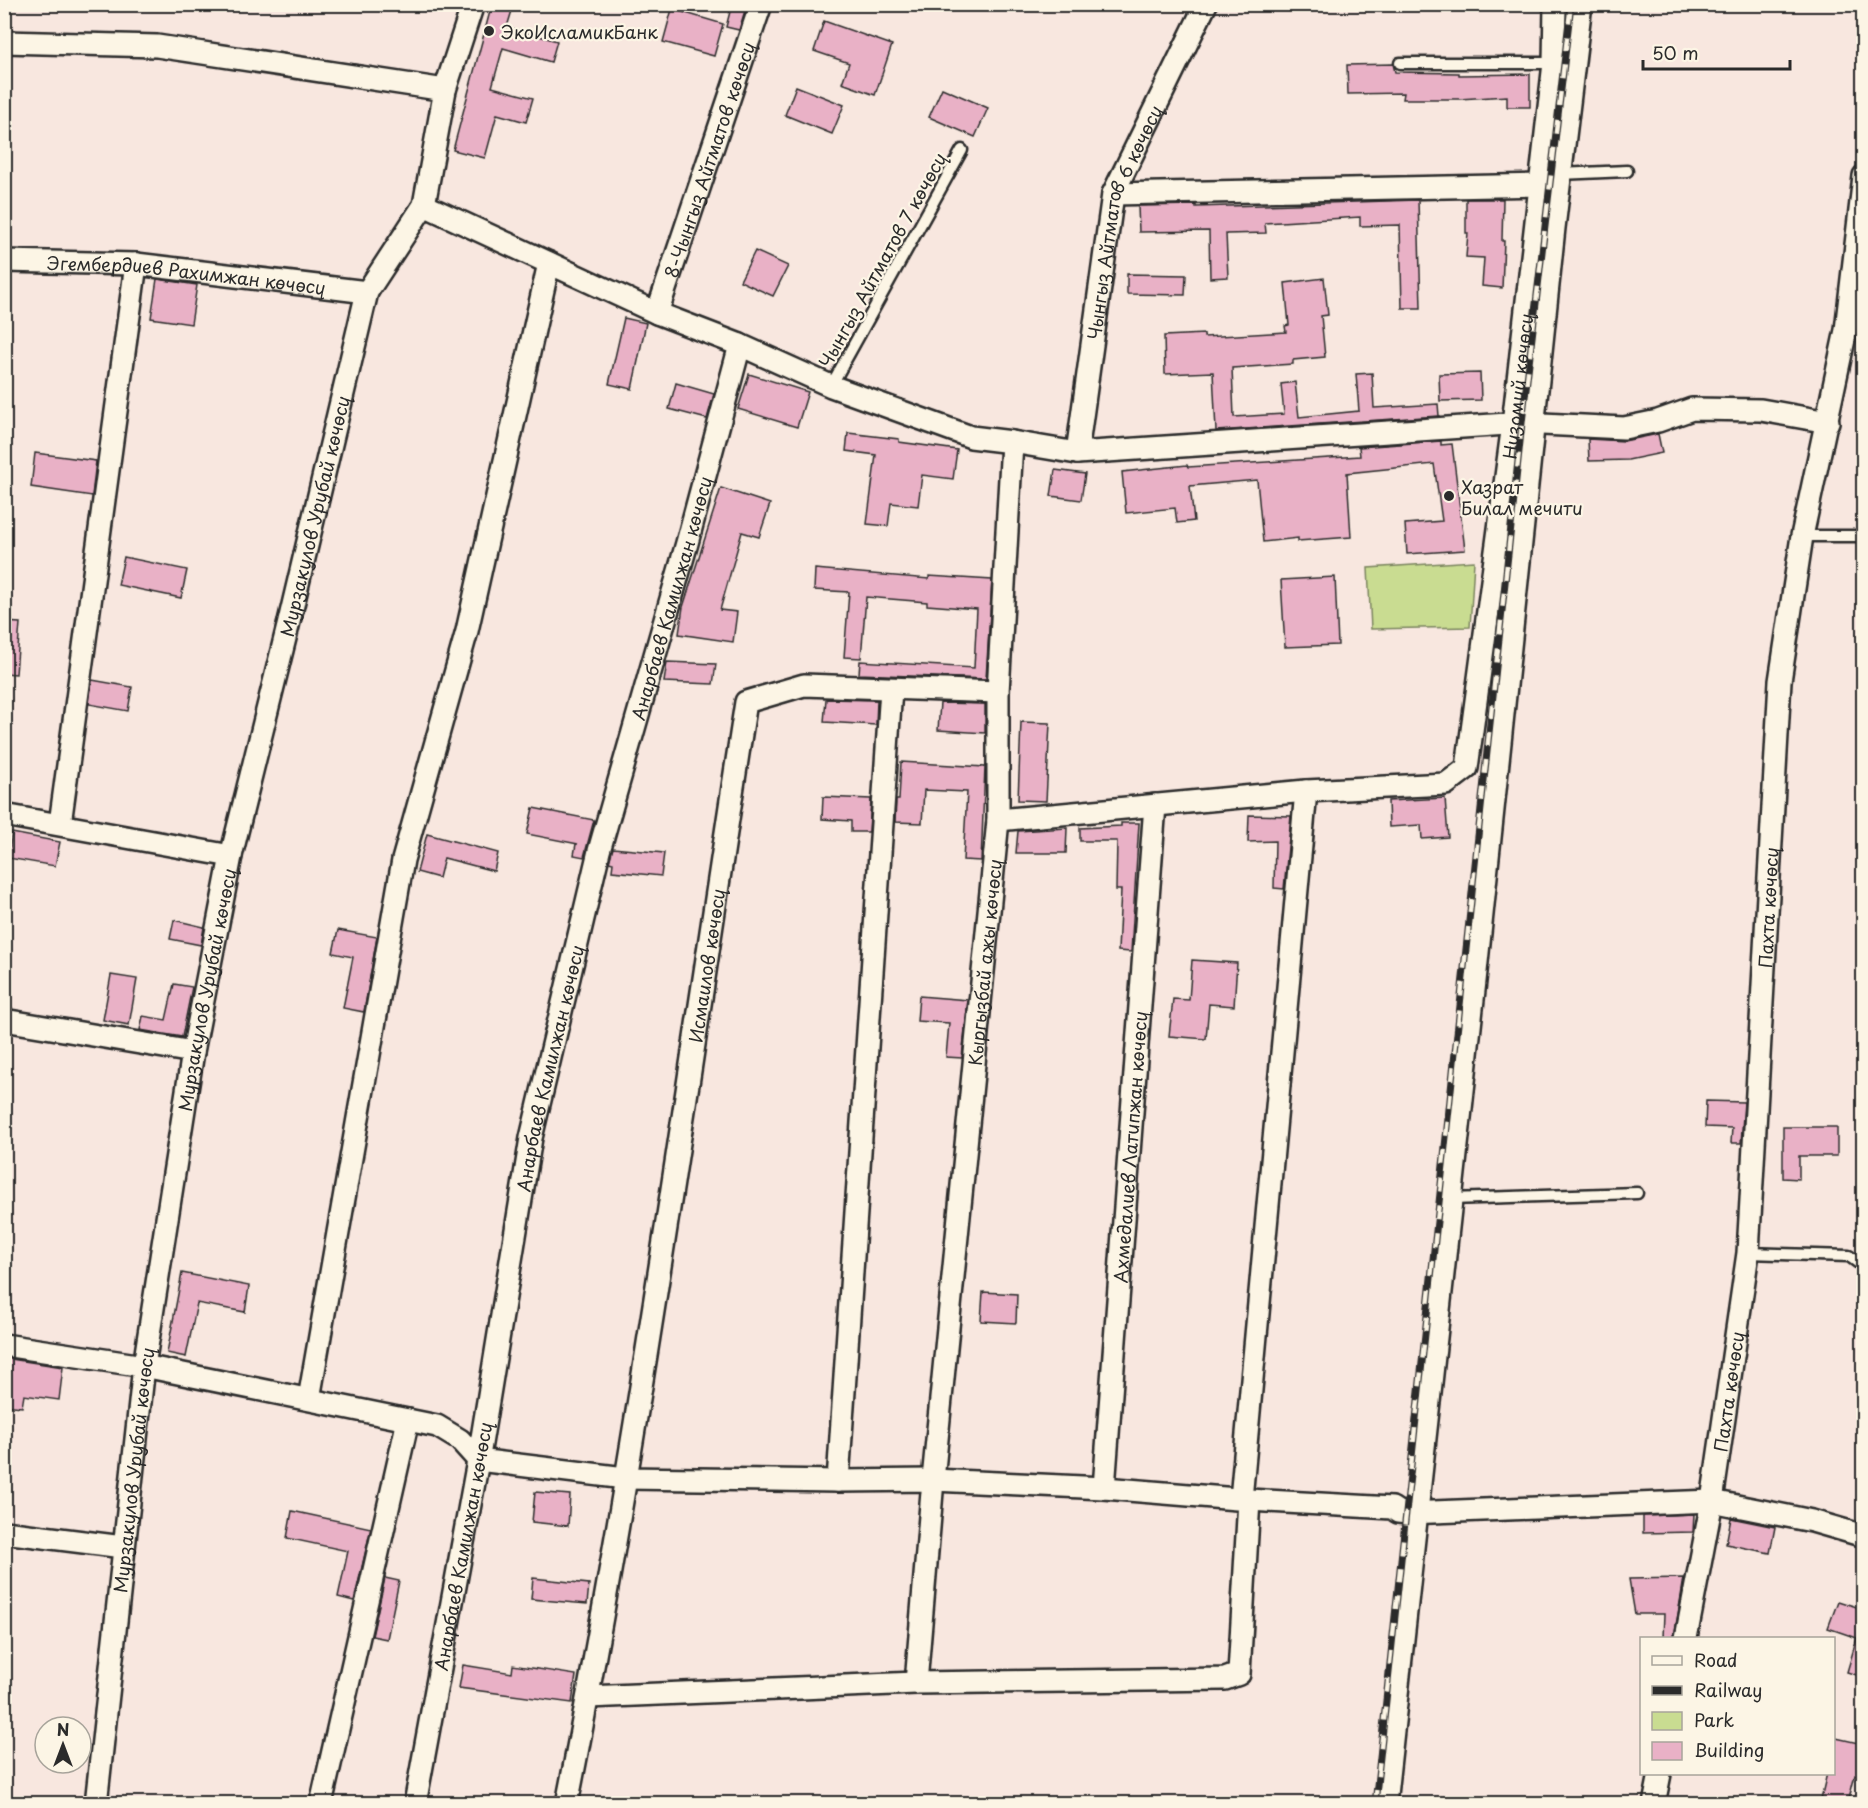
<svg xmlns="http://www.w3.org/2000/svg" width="1868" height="1808" font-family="'Playpen Sans',sans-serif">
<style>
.green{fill:#c9dc91;stroke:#7a845e;stroke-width:1.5}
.building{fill:#e9b1c6;stroke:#2b2b2b;stroke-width:1.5}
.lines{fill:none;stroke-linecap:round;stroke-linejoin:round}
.service-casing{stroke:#2b2b2b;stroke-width:15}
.minor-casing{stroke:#2b2b2b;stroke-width:26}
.service{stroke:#fcf5e5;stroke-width:10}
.minor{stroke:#fcf5e5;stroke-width:21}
.rail-casing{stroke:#2b2b2b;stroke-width:7}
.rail{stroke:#fcf5e5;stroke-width:4.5;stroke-dasharray:14;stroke-linecap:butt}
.poi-dot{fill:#2b2b2b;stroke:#fcf5e5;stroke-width:2}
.labels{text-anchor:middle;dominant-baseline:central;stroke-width:4.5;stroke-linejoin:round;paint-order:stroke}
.poi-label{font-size:18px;fill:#2b2b2b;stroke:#fcf5e5;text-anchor:start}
.street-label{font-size:18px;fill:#2b2b2b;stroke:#fcf5e5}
</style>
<rect width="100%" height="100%" fill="#f8e7df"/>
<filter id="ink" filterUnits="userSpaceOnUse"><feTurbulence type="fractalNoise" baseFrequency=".0167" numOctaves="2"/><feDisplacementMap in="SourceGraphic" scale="12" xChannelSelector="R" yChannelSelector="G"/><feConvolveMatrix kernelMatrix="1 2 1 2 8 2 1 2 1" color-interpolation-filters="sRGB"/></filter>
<g filter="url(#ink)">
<path class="green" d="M 1474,561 L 1470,627 L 1371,629 L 1368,568 Z"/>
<g class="building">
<path d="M 492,4 L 514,4 L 507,27 L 557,41 L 551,62 L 503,48 L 492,87 L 533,98 L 526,122 L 497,114 L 485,158 L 453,150 Z"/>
<path d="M 732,4 L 747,4 L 739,30 L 726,27 Z"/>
<path d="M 672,9 L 723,24 L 714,56 L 663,42 Z"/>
<path d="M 824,21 L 892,45 L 875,95 L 842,83 L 849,63 L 814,51 Z"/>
<path d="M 1393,64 L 1395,72 L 1459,73 L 1459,75 L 1530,74 L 1530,107 L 1507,107 L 1507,96 L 1459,99 L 1403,99 L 1404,93 L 1348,94 L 1347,65 Z"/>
<path d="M 796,86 L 844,105 L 832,134 L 785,115 Z"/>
<path d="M 942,88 L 988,108 L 975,137 L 929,117 Z"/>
<path d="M 1466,199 L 1503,199 L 1502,241 L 1504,241 L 1502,288 L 1482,286 L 1484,258 L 1466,257 L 1468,233 L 1466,233 Z"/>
<path d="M 1418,200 L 1421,308 L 1402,308 L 1400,225 L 1360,226 L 1360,217 L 1265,223 L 1266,233 L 1226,234 L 1228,277 L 1210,278 L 1209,231 L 1139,232 L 1138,206 L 1196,205 L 1196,207 Z"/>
<path d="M 755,251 L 788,266 L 773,296 L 740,281 Z"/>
<path d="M 1127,274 L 1186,275 L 1185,295 L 1127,294 Z"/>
<path d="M 1324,278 L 1328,315 L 1321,316 L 1325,357 L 1293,360 L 1293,364 L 1232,368 L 1234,417 L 1284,414 L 1281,384 L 1295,382 L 1299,417 L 1359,411 L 1356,374 L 1372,373 L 1374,408 L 1438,404 L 1439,416 L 1216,431 L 1213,372 L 1165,374 L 1164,336 L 1204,334 L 1204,337 L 1286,332 L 1285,326 L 1289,325 L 1285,283 Z"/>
<path d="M 157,279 L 197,285 L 191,324 L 151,318 Z"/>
<path d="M 624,318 L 646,323 L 632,389 L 609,384 Z"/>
<path d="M 1480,373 L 1481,400 L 1440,401 L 1439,374 Z"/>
<path d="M 749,374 L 808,392 L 797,427 L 738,409 Z"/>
<path d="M 676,383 L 714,394 L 707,419 L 669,409 Z"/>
<path d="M 848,433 L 899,439 L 899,442 L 957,450 L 953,479 L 922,475 L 918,506 L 891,503 L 888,526 L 867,524 L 876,455 L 846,451 Z"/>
<path d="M 1658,434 L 1662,453 L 1628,460 L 1589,461 L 1588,439 L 1624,441 Z"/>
<path d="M 1441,441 L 1441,445 L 1452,444 L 1465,550 L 1407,554 L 1405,524 L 1442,521 L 1434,464 L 1347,473 L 1351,537 L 1298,541 L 1298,538 L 1263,542 L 1257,480 L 1190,486 L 1194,521 L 1177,523 L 1175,508 L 1126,513 L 1122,472 L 1187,465 L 1188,467 L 1360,456 L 1359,447 Z"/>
<path d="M 35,453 L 96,461 L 92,496 L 31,487 Z"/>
<path d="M 1055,470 L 1085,474 L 1081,500 L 1051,496 Z"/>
<path d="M 721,488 L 770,504 L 759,537 L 742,532 L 720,610 L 737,612 L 733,642 L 679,634 L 683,607 Z"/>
<path d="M 124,557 L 187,570 L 181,598 L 118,585 Z"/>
<path d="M 815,569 L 929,579 L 929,576 L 992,580 L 986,679 L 859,674 L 860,661 L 974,668 L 977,609 L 927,605 L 927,602 L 866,597 L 861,658 L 844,657 L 849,592 L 814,590 Z"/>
<path d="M 1335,577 L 1338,645 L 1285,647 L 1281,580 Z"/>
<path d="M 4,622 L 20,623 L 16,674 L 4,673 Z"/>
<path d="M 667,662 L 716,664 L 713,684 L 664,682 Z"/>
<path d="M 92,680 L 132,687 L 128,711 L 89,704 Z"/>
<path d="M 826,699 L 877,700 L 876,725 L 824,722 Z"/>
<path d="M 940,703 L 985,704 L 985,733 L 938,730 Z"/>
<path d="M 1021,722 L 1050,723 L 1046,801 L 1018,800 Z"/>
<path d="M 901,762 L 985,767 L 981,861 L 963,860 L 967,792 L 924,790 L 922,823 L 895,822 L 896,800 L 899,800 Z"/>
<path d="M 823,797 L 871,799 L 869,832 L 851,832 L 851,821 L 822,819 Z"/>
<path d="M 1445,798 L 1448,837 L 1422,839 L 1421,825 L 1389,827 L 1388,801 Z"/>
<path d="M 533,808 L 594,820 L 584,857 L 574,855 L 576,844 L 578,844 L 527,834 Z"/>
<path d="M 1249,815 L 1291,816 L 1284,889 L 1274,888 L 1275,841 L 1248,842 Z"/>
<path d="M 1121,823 L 1139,823 L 1131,952 L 1118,951 L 1121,890 L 1116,890 L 1117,841 L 1080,841 L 1080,828 L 1121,826 Z"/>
<path d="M 1067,828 L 1066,853 L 1016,853 L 1018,831 Z"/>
<path d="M 12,833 L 60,842 L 55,866 L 8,858 Z"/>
<path d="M 427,834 L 498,853 L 494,871 L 444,858 L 439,878 L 417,872 Z"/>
<path d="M 613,848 L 664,853 L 661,876 L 612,871 L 613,863 L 609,862 Z"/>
<path d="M 174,920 L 204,927 L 201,945 L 170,939 Z"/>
<path d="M 338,930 L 377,937 L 364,1012 L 343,1008 L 353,957 L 333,953 Z"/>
<path d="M 1192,960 L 1237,963 L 1234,1006 L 1209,1004 L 1206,1039 L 1169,1036 L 1173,999 L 1189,1000 Z"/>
<path d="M 111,975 L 137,979 L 129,1025 L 103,1020 Z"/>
<path d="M 174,984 L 192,987 L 182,1037 L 140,1030 L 143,1016 L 166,1020 Z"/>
<path d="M 919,996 L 968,1000 L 962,1058 L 946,1057 L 949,1023 L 917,1021 Z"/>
<path d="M 1706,1101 L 1744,1102 L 1741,1143 L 1731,1143 L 1732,1128 L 1705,1127 Z"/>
<path d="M 1783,1127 L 1837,1127 L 1837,1156 L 1799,1156 L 1799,1179 L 1783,1178 Z"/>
<path d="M 182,1273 L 249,1286 L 245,1312 L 197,1303 L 186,1357 L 167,1353 Z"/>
<path d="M 983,1292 L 1017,1294 L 1016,1323 L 981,1321 Z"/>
<path d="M 4,1358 L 63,1367 L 59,1400 L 24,1395 L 22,1407 L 4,1405 Z"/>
<path d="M 535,1492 L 570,1495 L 568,1526 L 532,1522 Z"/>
<path d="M 292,1511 L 371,1528 L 354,1601 L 338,1597 L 348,1551 L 287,1538 Z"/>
<path d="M 1694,1514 L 1693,1532 L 1643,1533 L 1643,1516 Z"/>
<path d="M 1731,1518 L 1775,1527 L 1770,1553 L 1726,1544 Z"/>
<path d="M 385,1578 L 399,1581 L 387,1639 L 372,1636 Z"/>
<path d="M 533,1578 L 589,1584 L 587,1604 L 531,1599 Z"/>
<path d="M 1684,1578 L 1674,1638 L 1663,1638 L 1664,1614 L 1635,1614 L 1629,1579 Z"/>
<path d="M 1838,1601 L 1863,1609 L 1863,1677 L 1847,1672 L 1857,1638 L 1828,1628 Z"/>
<path d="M 463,1665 L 512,1673 L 513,1665 L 576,1675 L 572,1703 L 459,1688 Z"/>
<path d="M 1836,1738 L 1863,1744 L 1863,1777 L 1855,1775 L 1848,1803 L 1821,1799 L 1827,1773 L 1833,1773 L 1833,1747 Z"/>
</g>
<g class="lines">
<defs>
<g id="service">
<path d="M 1400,63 L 1554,63"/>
<path d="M 1560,174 L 1627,171"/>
<path d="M 831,386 L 962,150"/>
<path d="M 1802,536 L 1864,536"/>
<path d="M 1451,1199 L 1637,1193"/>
<path d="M 1748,1253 L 1849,1256 L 1864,1267"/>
</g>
<g id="minor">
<path d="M 4,42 L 157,46 L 445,90"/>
<path d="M 1113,194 L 1540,185"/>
<path d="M 424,205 L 657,313 L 740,345 L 831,386 L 971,437 L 1012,442 L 1077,453 L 1522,423 L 1624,428 L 1658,421 L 1692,409 L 1761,410 L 1828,422"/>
<path id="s1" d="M 4,261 L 136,264 L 367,292"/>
<path id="s2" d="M 657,313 L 761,4"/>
<path id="s3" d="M 1077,453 L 1113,194 L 1206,4"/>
<path d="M 4,815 L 231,856"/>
<path id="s4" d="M 998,820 L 1306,791 L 1446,784 L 1467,768 L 1513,424 L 1554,63 L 1555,4"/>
<path d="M 60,824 L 136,264"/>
<path d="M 4,1020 L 193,1052"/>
<path d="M 4,1345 L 144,1366 L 437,1426 L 460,1440 L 478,1460 L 625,1478 L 838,1481 L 933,1480 L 1104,1488 L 1249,1500 L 1392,1508 L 1398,1512 L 1408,1513 L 1712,1501 L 1812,1521 L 1864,1536"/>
<path d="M 309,1399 L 403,860 L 467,631 L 549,263"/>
<path d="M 838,1481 L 891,689"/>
<path id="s5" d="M 1104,1488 L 1155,805"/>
<path d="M 1241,1499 L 1306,791"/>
<path d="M 4,1532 L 123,1547"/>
<path id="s6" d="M 1686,1638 L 1712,1501 L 1748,1253 L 1780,681 L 1802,536 L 1846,330 L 1864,176"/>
<path id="s7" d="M 916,1683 L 933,1480 L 998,820 L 998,692 L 1012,442"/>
<path d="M 588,1697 L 916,1683 L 1225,1679 L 1239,1674 L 1249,1500"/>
<path id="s8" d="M 96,1804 L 144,1366 L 193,1052 L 231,856 L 288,626 L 367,292 L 424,205 L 445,90 L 473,4"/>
<path d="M 321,1804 L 408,1420"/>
<path id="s9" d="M 415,1804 L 480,1450 L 531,1138 L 599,851 L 687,543 L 740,345"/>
<path id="s10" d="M 567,1804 C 639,1438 689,1069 746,702 L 804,685 L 998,692"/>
<path d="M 1385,1804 L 1475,981 L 1554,228 L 1581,4"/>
<path d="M 1654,1804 L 1660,1774"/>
</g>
</defs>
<use href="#service" class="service-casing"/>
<use href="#minor" class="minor-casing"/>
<use href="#service" class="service"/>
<use href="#minor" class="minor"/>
<defs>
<path id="rail" d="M 1375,1804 L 1522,423 L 1571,4"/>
</defs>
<use href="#rail" class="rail-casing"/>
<use href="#rail" class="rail"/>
</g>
</g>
<g class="poi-dot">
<circle cx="489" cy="31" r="6"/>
<circle cx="1449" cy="496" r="6"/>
</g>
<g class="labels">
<g class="poi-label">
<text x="501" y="31">ЭкоИсламикБанк</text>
<text x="1461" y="486">Хазрат<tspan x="1461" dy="21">Билал мечити</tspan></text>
</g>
<g class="street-label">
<text stroke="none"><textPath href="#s2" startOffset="162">8-Чынгыз Айтматов көчөсү</textPath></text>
<text stroke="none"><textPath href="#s3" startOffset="237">Чынгыз Айтматов 6 көчөсү</textPath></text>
<text transform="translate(882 260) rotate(-61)">Чынгыз Айтматов 7 көчөсү</text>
<text stroke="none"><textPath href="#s1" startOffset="183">Эгембердиев Рахимжан көчөсү</textPath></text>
<text stroke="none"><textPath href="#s4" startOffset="861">Низомий көчөсү</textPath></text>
<text stroke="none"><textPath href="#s8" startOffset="1308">Мурзакулов Урубай көчөсү</textPath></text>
<text stroke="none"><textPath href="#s9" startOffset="1234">Анарбаев Камилжан көчөсү</textPath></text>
<text stroke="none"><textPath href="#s6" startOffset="736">Пахта көчөсү</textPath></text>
<text stroke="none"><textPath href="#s7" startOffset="724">Кыргызбай ажы көчөсү</textPath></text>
<text stroke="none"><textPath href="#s10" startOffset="850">Исмаилов көчөсү</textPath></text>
<text stroke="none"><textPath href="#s8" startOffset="822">Мурзакулов Урубай көчөсү</textPath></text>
<text stroke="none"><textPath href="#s9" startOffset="748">Анарбаев Камилжан көчөсү</textPath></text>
<text stroke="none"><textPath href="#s5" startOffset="342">Ахмедалиев Латипжан көчөсү</textPath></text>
<text stroke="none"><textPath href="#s6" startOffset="250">Пахта көчөсү</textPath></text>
<text stroke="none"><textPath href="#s8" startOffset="336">Мурзакулов Урубай көчөсү</textPath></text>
<text stroke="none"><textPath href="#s9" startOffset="262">Анарбаев Камилжан көчөсү</textPath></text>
</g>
</g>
<rect width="1868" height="1808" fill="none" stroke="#fcf5e5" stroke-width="24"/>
<rect x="12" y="12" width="1844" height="1784" fill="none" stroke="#2b2b2b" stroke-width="2" filter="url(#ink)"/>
<rect x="1640" y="1637" width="195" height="138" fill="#fcf5e5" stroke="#a8a49b" stroke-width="1.5"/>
<rect x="1652" y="1656" width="30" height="9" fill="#fcf5e5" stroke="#a8a49b" stroke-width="1.5"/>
<text x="1694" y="1667" font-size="18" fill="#2b2b2b">Road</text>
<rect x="1652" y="1686" width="30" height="9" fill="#2b2b2b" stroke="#a8a49b" stroke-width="1.5"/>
<text x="1694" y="1697" font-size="18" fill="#2b2b2b">Railway</text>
<rect x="1652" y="1712" width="30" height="18" fill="#c9dc91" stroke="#a8a49b" stroke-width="1.5"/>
<text x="1694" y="1727" font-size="18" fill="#2b2b2b">Park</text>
<rect x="1652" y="1742" width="30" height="18" fill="#e9b1c6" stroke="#a8a49b" stroke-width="1.5"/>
<text x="1694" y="1757" font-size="18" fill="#2b2b2b">Building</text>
<g transform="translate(63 1745)"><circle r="28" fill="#fcf5e5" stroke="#a8a49b" stroke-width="1.5"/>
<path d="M0-4.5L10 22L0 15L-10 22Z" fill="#2b2b2b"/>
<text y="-9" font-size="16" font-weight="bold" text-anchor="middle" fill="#2b2b2b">N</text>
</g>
<path d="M1643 60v9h147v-9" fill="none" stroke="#2b2b2b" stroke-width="3"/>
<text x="1652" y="60" font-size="18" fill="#2b2b2b" stroke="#fcf5e5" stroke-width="4.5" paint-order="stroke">50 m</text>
</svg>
